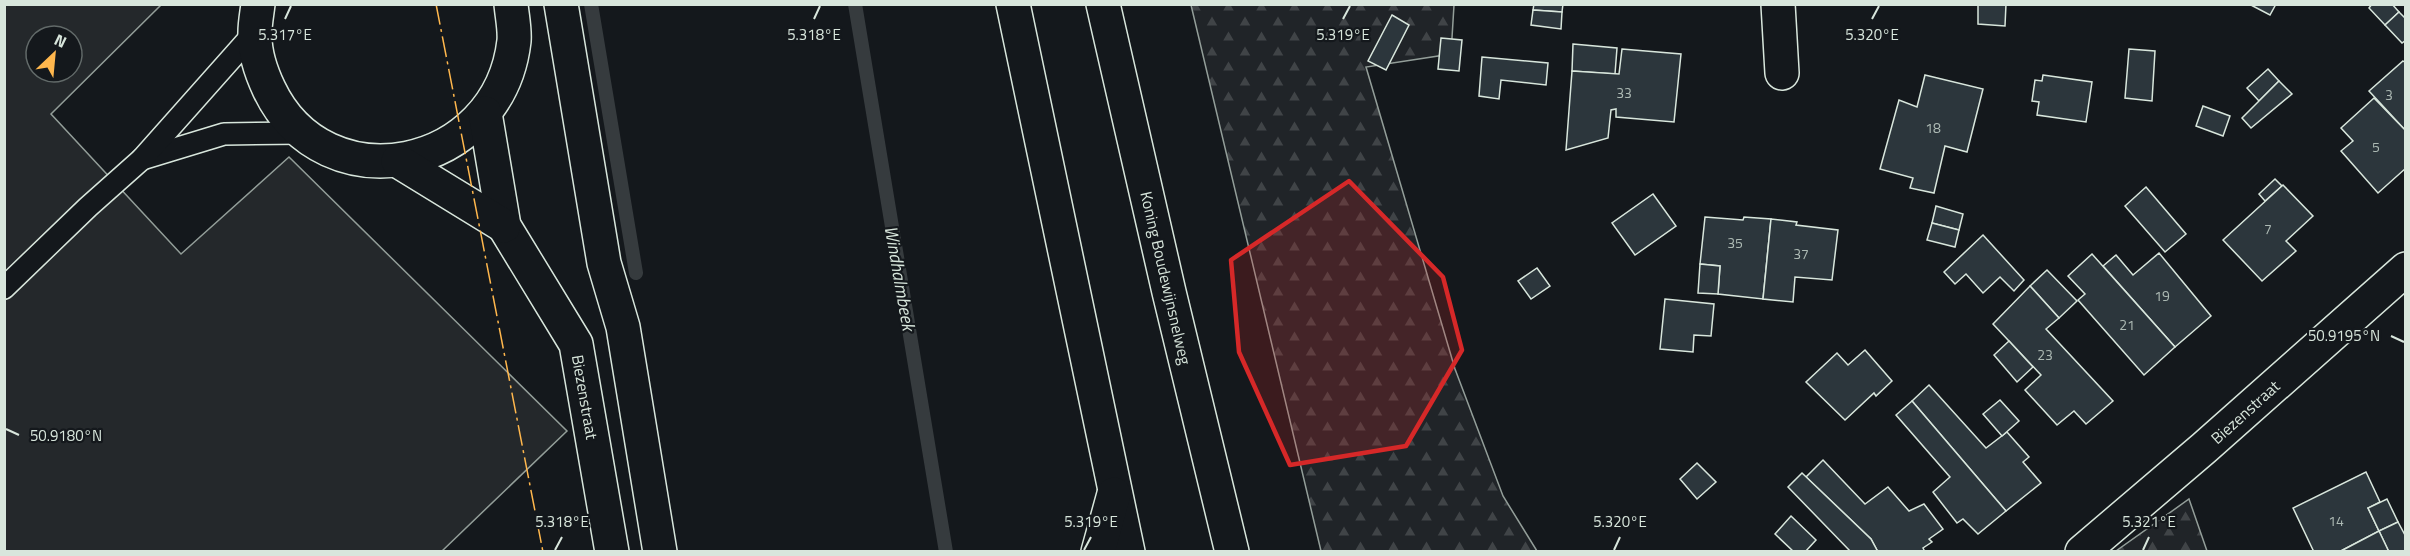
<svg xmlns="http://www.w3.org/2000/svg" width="2410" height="556" font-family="'Titillium Web',sans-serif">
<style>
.forest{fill:url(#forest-firs);stroke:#939e99;stroke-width:1.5}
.parking{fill:#24282b;stroke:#939e99;stroke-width:1.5;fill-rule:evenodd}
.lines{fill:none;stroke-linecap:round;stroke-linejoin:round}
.stream{stroke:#363b3e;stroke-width:14}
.building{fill:#2c363c;stroke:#d8e6dc;stroke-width:1.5}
.lane-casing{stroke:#d8e6dc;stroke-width:24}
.street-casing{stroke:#d8e6dc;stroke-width:36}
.highway-casing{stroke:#d8e6dc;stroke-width:36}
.lane{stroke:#14181c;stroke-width:21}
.street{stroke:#14181c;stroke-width:33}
.highway{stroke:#14181c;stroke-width:33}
.power{stroke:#ffb74d;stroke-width:1.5;stroke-dasharray:21 4.5 3 4.5;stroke-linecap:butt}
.marked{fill:#d62828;fill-opacity:0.2;stroke:#d62828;stroke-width:4.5;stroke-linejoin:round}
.ticks{fill:none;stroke:#d8e6dc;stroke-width:2}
.labels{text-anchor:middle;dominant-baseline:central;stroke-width:4.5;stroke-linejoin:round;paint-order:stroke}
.number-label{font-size:14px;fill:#adbab4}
.street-label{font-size:16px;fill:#d8e6dc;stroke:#14181c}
.water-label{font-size:18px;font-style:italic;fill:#d8e6dc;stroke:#14181c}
.ticks-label{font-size:15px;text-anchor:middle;fill:#d8e6dc;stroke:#14181c;stroke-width:4.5;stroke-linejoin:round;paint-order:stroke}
</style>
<defs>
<pattern id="forest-firs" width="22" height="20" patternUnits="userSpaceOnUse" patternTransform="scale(1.5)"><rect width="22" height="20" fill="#202428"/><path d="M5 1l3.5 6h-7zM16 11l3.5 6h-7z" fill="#404447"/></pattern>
</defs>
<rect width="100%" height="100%" fill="#14181c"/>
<g class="forest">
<path d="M 1191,5 L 1454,5 L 1451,54 L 1366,67 L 1455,369 L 1503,496 L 1537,551 L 1321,551 Z"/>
<path d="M 2189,499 L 2207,551 L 2116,551 Z"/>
</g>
<path class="parking" d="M 4,5 L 161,5 L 51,114 L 181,254 L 289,157 L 567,431 L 442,551 L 5,551 ZM 36,36 L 72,36 L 72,72 L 36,72 Z"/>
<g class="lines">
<g class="stream">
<path d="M 591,4 L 636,273"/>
<path d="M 855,4 L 946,552"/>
</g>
</g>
<g class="building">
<path d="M 1534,4 L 1563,4 L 1562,12 L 1533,10 Z"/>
<path d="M 1978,4 L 2006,4 L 2005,26 L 1978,24 Z"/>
<path d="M 2249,4 L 2276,4 L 2270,15 Z"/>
<path d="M 2372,4 L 2392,4 L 2399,12 L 2385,25 L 2369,8 Z"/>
<path d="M 1533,10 L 1562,12 L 1561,29 L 1531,25 Z"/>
<path d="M 2399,12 L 2406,19 L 2406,40 L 2402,43 L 2385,25 Z"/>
<path d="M 1392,15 L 1409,25 L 1386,70 L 1368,61 Z"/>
<path d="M 1441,38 L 1462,40 L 1459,71 L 1438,69 Z"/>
<path d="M 1573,44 L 1617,48 L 1615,74 L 1572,71 Z"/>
<path d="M 1622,49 L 1681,54 L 1674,122 L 1616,117 L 1616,109 L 1611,110 L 1608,138 L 1566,150 L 1572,71 L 1619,74 Z"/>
<path d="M 2129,49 L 2155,51 L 2152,101 L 2125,98 Z"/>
<path d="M 1482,57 L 1548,63 L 1546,85 L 1501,80 L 1499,99 L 1479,96 Z"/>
<path d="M 2403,61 L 2406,63 L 2406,131 L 2369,91 Z"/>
<path d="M 2268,69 L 2279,81 L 2259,101 L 2247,88 Z"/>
<path d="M 1925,75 L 1983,89 L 1967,152 L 1945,146 L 1934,193 L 1910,188 L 1913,178 L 1880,169 L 1899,100 L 1917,107 Z"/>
<path d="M 2043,75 L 2092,82 L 2086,122 L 2037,115 L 2039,102 L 2032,101 L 2035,80 L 2042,81 Z"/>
<path d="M 2279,81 L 2292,94 L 2251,128 L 2242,118 Z"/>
<path d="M 2374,98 L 2406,131 L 2406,168 L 2378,193 L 2341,151 L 2353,141 L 2341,128 Z"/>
<path d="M 2203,106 L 2230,116 L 2223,136 L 2196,126 Z"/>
<path d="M 2275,179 L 2282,186 L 2265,201 L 2259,194 Z"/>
<path d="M 2283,185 L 2313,216 L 2286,241 L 2296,251 L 2262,281 L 2223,240 Z"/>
<path d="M 2146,187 L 2186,234 L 2165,252 L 2125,206 Z"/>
<path d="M 1653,194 L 1676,226 L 1635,255 L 1612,223 Z"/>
<path d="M 1936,206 L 1963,214 L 1959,230 L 1932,223 Z"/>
<path d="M 1705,217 L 1743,220 L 1744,217 L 1771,219 L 1763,299 L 1718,294 L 1720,266 L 1700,264 Z"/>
<path d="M 1771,219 L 1797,222 L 1796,225 L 1838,230 L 1832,280 L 1795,277 L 1793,302 L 1763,299 Z"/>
<path d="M 1932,223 L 1959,230 L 1955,247 L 1927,240 Z"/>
<path d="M 1983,235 L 2024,280 L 2014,291 L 2000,277 L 1983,293 L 1966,274 L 1955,284 L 1944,272 Z"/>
<path d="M 2159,253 L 2211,316 L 2175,347 L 2103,266 L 2116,255 L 2133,275 Z"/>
<path d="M 2092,254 L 2175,347 L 2144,375 L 2078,300 L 2085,294 L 2068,276 Z"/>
<path d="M 1700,264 L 1720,266 L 1718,294 L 1698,293 Z"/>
<path d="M 1537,268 L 1550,286 L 1531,299 L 1518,281 Z"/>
<path d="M 2047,270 L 2077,301 L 2059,318 L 2030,286 Z"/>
<path d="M 2030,286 L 2059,318 L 2046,329 L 2113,401 L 2086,424 L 2074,411 L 2057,425 L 2025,390 L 2041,375 L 1993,324 Z"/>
<path d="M 1665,299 L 1714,304 L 1711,336 L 1694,335 L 1693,352 L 1660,349 Z"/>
<path d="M 2009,341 L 2033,367 L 2017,382 L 1994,355 Z"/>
<path d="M 1865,350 L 1892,381 L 1876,396 L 1874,393 L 1845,420 L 1806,382 L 1837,353 L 1848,365 Z"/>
<path d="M 1929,385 L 1986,448 L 2007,432 L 2029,457 L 2023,462 L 2041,483 L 2006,511 L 1912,401 Z"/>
<path d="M 2000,400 L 2019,421 L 2002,436 L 1983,414 Z"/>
<path d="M 1912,401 L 2006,511 L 1978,534 L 1963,519 L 1957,523 L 1933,492 L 1950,477 L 1896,415 Z"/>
<path d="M 1823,460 L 1865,504 L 1888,487 L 1909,511 L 1924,504 L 1943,529 L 1929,539 L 1932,542 L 1923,548 L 1925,552 L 1878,552 L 1871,539 L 1806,477 Z"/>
<path d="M 1697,463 L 1716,482 L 1697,499 L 1680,479 Z"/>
<path d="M 2366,472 L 2380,502 L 2368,508 L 2379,531 L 2339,552 L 2314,552 L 2293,508 Z"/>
<path d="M 1802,473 L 1871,539 L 1878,552 L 1851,552 L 1788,487 Z"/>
<path d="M 2387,499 L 2398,522 L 2379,531 L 2368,508 Z"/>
<path d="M 1791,516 L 1816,540 L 1805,552 L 1794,552 L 1775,534 Z"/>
<path d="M 2398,522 L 2406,537 L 2406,552 L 2389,552 L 2379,531 Z"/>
<path d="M 2379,531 L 2389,552 L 2339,552 Z"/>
</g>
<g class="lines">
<defs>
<g id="lane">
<path d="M 142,159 L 224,134 L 303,133"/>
<path d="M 4,288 L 88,207 L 142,159 L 254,33"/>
</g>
<g id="street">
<path d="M 258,4 C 257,13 255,23 255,32 C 254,51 261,72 269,89 C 325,207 499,172 514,41 C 515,29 512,16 511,4"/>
<path d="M 561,4 L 604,263 L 623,327 L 660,552"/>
<path d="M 1778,4 L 1782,73"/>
<path d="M 485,113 L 504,226 L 576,344 L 612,552"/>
<path d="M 398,161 L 504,226"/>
<path d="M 2082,552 L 2204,448 L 2406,269"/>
</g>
<g id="highway">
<path d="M 1013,4 L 1128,552"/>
<path d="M 1103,4 L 1169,292 L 1232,552"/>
<path d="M 1098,552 L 1114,494"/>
</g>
</defs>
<use href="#lane" class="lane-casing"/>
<use href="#street" class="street-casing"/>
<use href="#highway" class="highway-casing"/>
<use href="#lane" class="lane"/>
<use href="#street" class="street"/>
<use href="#highway" class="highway"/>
<path class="power" d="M 436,4 L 543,552"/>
</g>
<path class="marked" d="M 1349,181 L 1443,277 L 1462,350 L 1406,446 L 1290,465 L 1239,352 L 1231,260 Z"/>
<path class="ticks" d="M 285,19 L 291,6M 814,19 L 820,6M 1343,19 L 1350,6M 1872,19 L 1879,6M 2391,336 L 2404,342M 6,429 L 19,435M 555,550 L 562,537M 1084,550 L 1091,537M 1614,550 L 1620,537M 2143,550 L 2149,537"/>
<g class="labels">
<g class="number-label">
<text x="1624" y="92">33</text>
<text x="2389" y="94">3</text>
<text x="1933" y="127">18</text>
<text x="2376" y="146">5</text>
<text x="2268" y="228">7</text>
<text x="1735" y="242">35</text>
<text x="1801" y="253">37</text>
<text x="2162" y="295">19</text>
<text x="2127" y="324">21</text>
<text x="2045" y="354">23</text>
<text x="2336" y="520">14</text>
</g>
<g class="street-label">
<text transform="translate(1166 278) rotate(77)">Koning Boudewijnsnelweg</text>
<text transform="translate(585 397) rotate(80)">Biezenstraat</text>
<text transform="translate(2245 412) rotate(-42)">Biezenstraat</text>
</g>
<g class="water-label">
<text transform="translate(900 278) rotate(80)">Windhalmbeek</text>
</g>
</g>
<g class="ticks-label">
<text x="285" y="40">5.317°E</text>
<text x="814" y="40">5.318°E</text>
<text x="1872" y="40">5.320°E</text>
<text x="1343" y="40">5.319°E</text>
<text x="2344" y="341">50.9195°N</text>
<text x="66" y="441">50.9180°N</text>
<text x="562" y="527">5.318°E</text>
<text x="1091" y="527">5.319°E</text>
<text x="1620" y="527">5.320°E</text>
<text x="2149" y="527">5.321°E</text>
</g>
<rect width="2410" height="556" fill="none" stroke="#d8e6dc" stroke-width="12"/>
<g transform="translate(54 54) rotate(26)"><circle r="28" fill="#14181c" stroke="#626a69" stroke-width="1.5"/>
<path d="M0-4.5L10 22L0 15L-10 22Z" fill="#ffb74d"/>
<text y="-9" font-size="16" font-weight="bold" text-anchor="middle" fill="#d8e6dc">N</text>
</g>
</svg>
